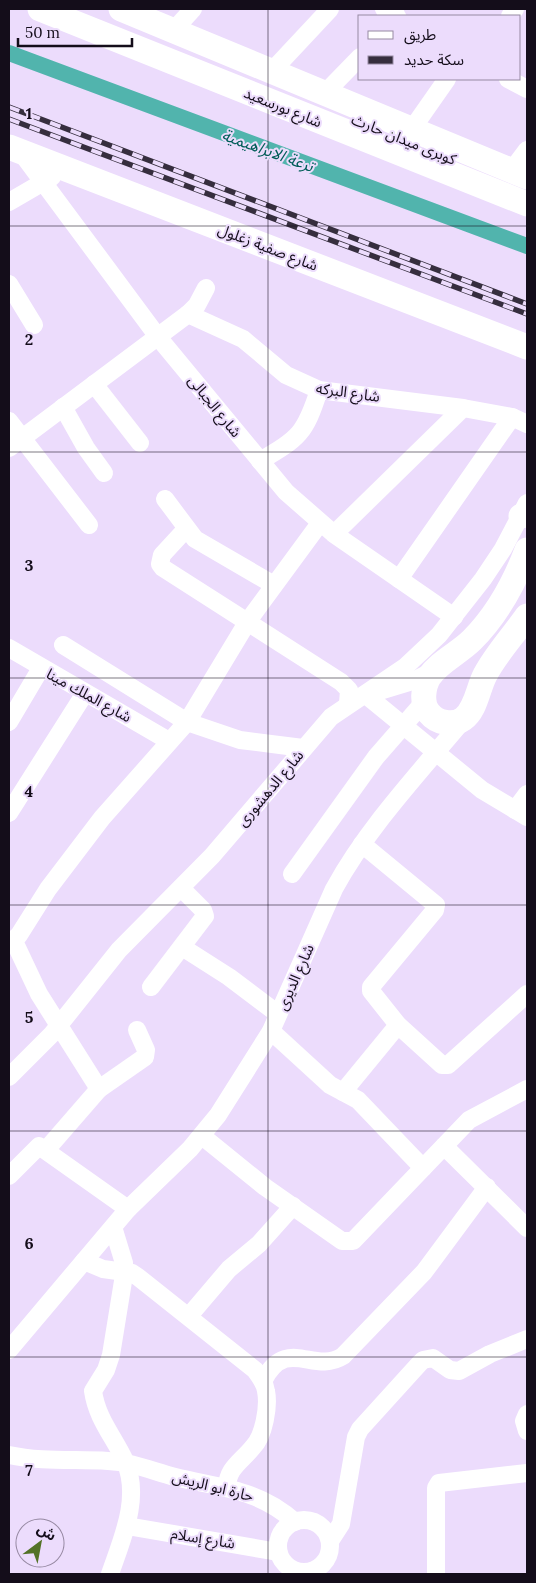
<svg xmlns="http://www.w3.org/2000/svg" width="536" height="1583" font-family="Lora,'Noto Sans Arabic',serif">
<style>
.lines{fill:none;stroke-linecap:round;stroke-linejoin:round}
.canal{stroke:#51b4ad;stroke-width:16}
.street{stroke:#fff;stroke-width:18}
.secondary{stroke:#fff;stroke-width:25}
.rail-casing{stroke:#362e3e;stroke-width:5.5}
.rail{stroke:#ecdcfc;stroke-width:4;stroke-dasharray:11;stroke-linecap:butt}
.grid{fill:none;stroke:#140d1a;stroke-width:1;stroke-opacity:0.55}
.labels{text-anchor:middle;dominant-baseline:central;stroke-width:4;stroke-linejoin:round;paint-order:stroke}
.street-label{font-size:15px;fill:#140d1a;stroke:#ecdcfc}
.water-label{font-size:16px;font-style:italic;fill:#015d58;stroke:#ecdcfc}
.grid-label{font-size:16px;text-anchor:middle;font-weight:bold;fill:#140d1a;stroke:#ecdcfc;stroke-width:4;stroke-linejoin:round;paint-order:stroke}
</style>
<rect width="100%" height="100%" fill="#ecdcfc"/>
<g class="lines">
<path class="canal" d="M 9,53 L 527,246"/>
<g class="street">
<path d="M 384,9 L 397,16"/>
<path d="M 510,16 L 515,9"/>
<path d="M 173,31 L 193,9"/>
<path d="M 272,71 L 330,9"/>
<path d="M 508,79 L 527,89"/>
<path d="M 325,93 L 360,57"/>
<path d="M 412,129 L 447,79"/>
<path d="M 20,151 L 158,337 L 286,492 L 334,534 L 454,617"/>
<path d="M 512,170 L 527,150"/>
<path d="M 9,202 L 52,177"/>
<path d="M 9,284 L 34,325"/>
<path d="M 188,314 L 243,339 L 286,375 L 319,390 L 463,408 L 512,417 L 527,424"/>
<path d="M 94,384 L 140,443"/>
<path d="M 63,407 L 86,448 L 104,473"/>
<path d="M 9,421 L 89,525"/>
<path d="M 9,448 L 188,314 L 197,305 L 206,288"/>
<path d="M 260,461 C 299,438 305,434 319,390"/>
<path d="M 165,499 L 195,539 L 274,585"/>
<path d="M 186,529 L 162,555 L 160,564 L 163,568 L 341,682 L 349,690 L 348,704"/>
<path d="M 334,534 L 463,408"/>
<path d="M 399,579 L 512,417"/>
<path d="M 63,645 L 187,722 L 240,740 L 303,748"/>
<path d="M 9,648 L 169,741"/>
<path d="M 380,691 L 413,681 L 435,670"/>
<path d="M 366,695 L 482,790 L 527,817"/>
<path d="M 9,722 L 41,668"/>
<path d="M 515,810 L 527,794"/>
<path d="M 9,813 L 85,693"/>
<path d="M 362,844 L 436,905 L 435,910 L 371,987 L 371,991 L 398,1025 L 442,1065 L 448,1065 L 527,994"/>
<path d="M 292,874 L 376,757 L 424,702"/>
<path d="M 14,941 L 39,994 L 99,1089 L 46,1150"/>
<path d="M 9,944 L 19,935 L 48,889 L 102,818 L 187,722 L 248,621 L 320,523"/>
<path d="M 182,947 L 229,977 L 278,1014"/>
<path d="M 151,987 L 205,916 L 203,910 L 181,888"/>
<path d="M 271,1031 L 330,1085 L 358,1100 L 423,1168"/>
<path d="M 9,1077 L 52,1034 L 119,950 L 212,856 L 331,717 L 405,667 L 439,635 L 483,579 L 503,549 L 527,503"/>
<path d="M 99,1089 L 145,1057 L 146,1050 L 137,1030"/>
<path d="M 343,1092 L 398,1025"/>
<path d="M 202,1136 L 265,1187 L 342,1241 L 353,1241 L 469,1120 L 527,1089"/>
<path d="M 444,1146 L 527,1228"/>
<path d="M 9,1176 L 39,1146 L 128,1209"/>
<path d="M 84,1261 L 103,1269 L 132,1273 L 138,1277 L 255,1370 C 260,1377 265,1383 266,1391 C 269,1406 264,1436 253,1447 C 241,1462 227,1468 227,1488"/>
<path d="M 189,1316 L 229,1269 L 259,1244 L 293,1206"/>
<path d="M 9,1350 L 128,1209 L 190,1149 L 218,1115 L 271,1031 L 334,889 C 368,827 419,773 465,718"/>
<path d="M 263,1381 C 287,1335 313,1375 343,1356 L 424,1272 L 487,1187"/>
<path d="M 527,1414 L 524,1421 L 527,1431"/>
<path d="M 9,1455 C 42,1462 75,1459 108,1461 C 132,1462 152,1471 175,1477 C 220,1488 259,1489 295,1522"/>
<circle cx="304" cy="1546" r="26"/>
<path d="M 127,1526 L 278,1552"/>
<path d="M 330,1541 L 341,1524 L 356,1437 L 360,1429 L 419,1364 L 423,1360 L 433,1358 L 450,1370 L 459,1371 L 490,1354 L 527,1339"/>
<path d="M 110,1574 C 122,1539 141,1498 125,1461 C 114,1437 97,1419 93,1391 L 106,1370 L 111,1355 L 124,1275 L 124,1263 L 113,1227"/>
<path d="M 436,1574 L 436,1488 L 439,1483 L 527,1473"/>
</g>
<g class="secondary">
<path d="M 40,9 L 527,204"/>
<path d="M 121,9 L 527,177"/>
<path d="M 9,147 L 527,347"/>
<path d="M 521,516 L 527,515"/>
<path d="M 527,550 C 514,584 498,614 472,640 C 459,653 439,662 429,677 C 423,687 421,704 429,713 C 437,723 453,726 463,719 C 476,710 478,688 485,675 C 496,654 513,636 527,616"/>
</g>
<defs>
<g id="rail">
<path d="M 9,107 L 527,304"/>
<path d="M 9,119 L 527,314"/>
</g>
</defs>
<use href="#rail" class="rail-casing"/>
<use href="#rail" class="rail"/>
</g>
<path class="grid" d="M 268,9 L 268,1574M 9,226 L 527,226M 9,452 L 527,452M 9,678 L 527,678M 9,905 L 527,905M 9,1131 L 527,1131M 9,1357 L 527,1357"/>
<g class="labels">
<g class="street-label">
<text transform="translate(283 107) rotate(22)">شارع بورسعيد</text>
<text transform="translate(404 139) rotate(22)">كوبرى ميدان حارث</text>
<text transform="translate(268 247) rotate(21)">شارع صفية زغلول</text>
<text transform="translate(348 392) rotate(8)">شارع البركه</text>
<text transform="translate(215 406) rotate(51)">شارع الجبالى</text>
<text transform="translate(89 695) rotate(29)">شارع الملك مينا</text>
<text transform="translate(270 788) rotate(-50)">شارع الدهشورى</text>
<text transform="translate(295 977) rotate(-66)">شارع الديرى</text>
<text transform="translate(213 1486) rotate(14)">حارة ابو الريش</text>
<text transform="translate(203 1538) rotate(9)">شارع إسلام</text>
</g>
<g class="water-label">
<text transform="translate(268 150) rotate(20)">ترعة الابراهيمية</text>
</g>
</g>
<g class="grid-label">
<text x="29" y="119">1</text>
<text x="29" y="345">2</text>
<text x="29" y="571">3</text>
<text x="29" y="797">4</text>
<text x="29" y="1023">5</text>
<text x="29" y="1249">6</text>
<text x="29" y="1476">7</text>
</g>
<rect width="536" height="1583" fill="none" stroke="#140d1a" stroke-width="20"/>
<rect x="358" y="15" width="162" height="65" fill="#ecdcfc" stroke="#9689a2"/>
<rect x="368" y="31" width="25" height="8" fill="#ffffff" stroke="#9689a2"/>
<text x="404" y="40" font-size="15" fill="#140d1a">طريق</text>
<rect x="368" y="56" width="25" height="8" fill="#362e3e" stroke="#9689a2"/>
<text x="404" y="65" font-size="15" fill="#140d1a">سكة حديد</text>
<g transform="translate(40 1543) rotate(32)"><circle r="24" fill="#ecdcfc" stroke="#9689a2"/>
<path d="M0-4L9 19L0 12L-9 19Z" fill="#537227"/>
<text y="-8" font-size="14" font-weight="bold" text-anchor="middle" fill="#140d1a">ش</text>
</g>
<path d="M18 38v8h114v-8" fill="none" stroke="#140d1a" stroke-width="2.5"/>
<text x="25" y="38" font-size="15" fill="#140d1a" stroke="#ecdcfc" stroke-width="4" paint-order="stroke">50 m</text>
</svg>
